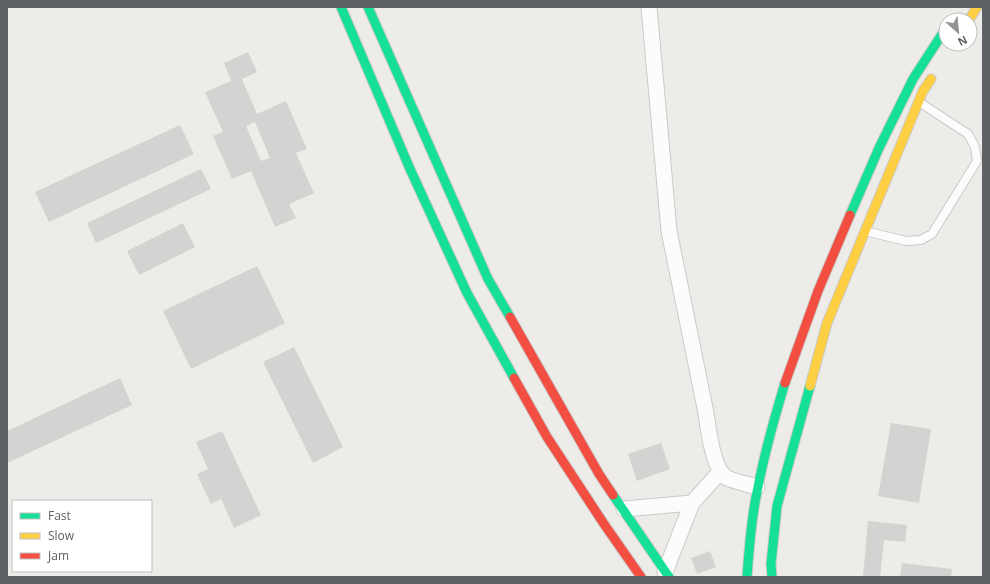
<svg xmlns="http://www.w3.org/2000/svg" width="990" height="584" font-family="'Open Sans',sans-serif">
<style>
.building{fill:#d3d3d1;fill-rule:evenodd}
.lines{fill:none;stroke-linecap:round;stroke-linejoin:round}
.lane-casing{stroke:#cacaca;stroke-width:10}
.street-casing{stroke:#cacaca;stroke-width:17}
.fast-casing{stroke:#cacac9;stroke-width:11}
.slow-casing{stroke:#cacac9;stroke-width:11}
.jam-casing{stroke:#cacac9;stroke-width:11}
.lane{stroke:#fcfcfc;stroke-width:8}
.street{stroke:#fcfcfc;stroke-width:15}
.fast{stroke:#16e098;stroke-width:9}
.slow{stroke:#ffcf43;stroke-width:9}
.jam{stroke:#f24e42;stroke-width:9}
</style>
<rect width="100%" height="100%" fill="#edece8"/>
<g class="building">
<path d="M 248,52 L 257,72 L 242,79 L 257,114 L 286,101 L 307,149 L 296,153 L 314,193 L 289,204 L 296,218 L 275,227 L 251,171 L 232,179 L 213,136 L 223,132 L 205,92 L 231,81 L 224,63 ZM 255,122 L 270,158 L 261,161 L 246,126 Z"/>
<path d="M 180,125 L 194,154 L 49,222 L 35,192 Z"/>
<path d="M 201,169 L 211,189 L 96,243 L 87,223 Z"/>
<path d="M 183,223 L 195,247 L 139,275 L 127,251 Z"/>
<path d="M 257,266 L 285,323 L 191,369 L 163,311 Z"/>
<path d="M 294,347 L 343,447 L 313,463 L 263,362 Z"/>
<path d="M 120,378 L 132,405 L 7,463 L 7,431 Z"/>
<path d="M 891,423 L 931,429 L 919,503 L 878,496 Z"/>
<path d="M 222,431 L 261,515 L 234,528 L 221,499 L 211,504 L 197,474 L 208,469 L 196,442 Z"/>
<path d="M 661,443 L 670,469 L 637,481 L 628,454 Z"/>
<path d="M 868,521 L 907,525 L 905,542 L 884,540 L 880,577 L 863,577 Z"/>
<path d="M 710,551 L 716,567 L 697,574 L 691,558 Z"/>
<path d="M 902,563 L 952,569 L 951,577 L 900,577 Z"/>
</g>
<g class="lines">
<defs>
<path id="lane" d="M 865,231 L 906,241 L 921,240 L 932,234 L 977,161 L 975,147 L 968,134 L 919,102"/>
<g id="street">
<path d="M 649,7 L 669,231 L 706,413 C 708,428 713,470 727,478 C 736,482 747,484 757,487"/>
<path d="M 624,509 L 692,503"/>
<path d="M 665,572 L 692,503 L 720,472"/>
</g>
<g id="fast">
<path d="M 341,7 L 410,169 L 467,293 L 514,378"/>
<path d="M 368,7 L 488,279 L 510,317"/>
<path d="M 850,215 L 879,148 L 913,79 L 946,28"/>
<path d="M 613,495 L 669,577"/>
<path d="M 747,577 C 749,549 751,520 757,492 C 764,455 774,419 785,383"/>
<path d="M 772,577 L 771,564 L 777,506 L 810,386"/>
</g>
<g id="slow">
<path d="M 969,20 L 977,7"/>
<path d="M 810,386 L 827,323 L 923,91 L 931,79"/>
</g>
<g id="jam">
<path d="M 510,317 L 599,474 L 613,495"/>
<path d="M 514,378 L 547,437 L 604,524 L 641,577"/>
<path d="M 785,383 L 818,291 L 850,215"/>
</g>
</defs>
<use href="#lane" class="lane-casing"/>
<use href="#street" class="street-casing"/>
<use href="#fast" class="fast-casing"/>
<use href="#slow" class="slow-casing"/>
<use href="#jam" class="jam-casing"/>
<use href="#lane" class="lane"/>
<use href="#street" class="street"/>
<use href="#fast" class="fast"/>
<use href="#slow" class="slow"/>
<use href="#jam" class="jam"/>
</g>
<rect width="990" height="584" fill="none" stroke="#5e6165" stroke-width="16"/>
<rect x="12" y="500" width="140" height="72" fill="#ffffff" stroke="#bfc0c1"/>
<rect x="20" y="513" width="20" height="6" fill="#16e098" stroke="#bfc0c1"/>
<text x="48" y="520" font-size="12" fill="#5e6165">Fast</text>
<rect x="20" y="533" width="20" height="6" fill="#ffcf43" stroke="#bfc0c1"/>
<text x="48" y="540" font-size="12" fill="#5e6165">Slow</text>
<rect x="20" y="553" width="20" height="6" fill="#f24e42" stroke="#bfc0c1"/>
<text x="48" y="560" font-size="12" fill="#5e6165">Jam</text>
<g transform="translate(958 32) rotate(153)"><circle r="19" fill="#ffffff" stroke="#bfc0c1"/>
<path d="M0-3L7 15L0 10L-7 15Z" fill="#909293"/>
<text y="-6" font-size="11" font-weight="bold" text-anchor="middle" fill="#5e6165">N</text>
</g>
</svg>
